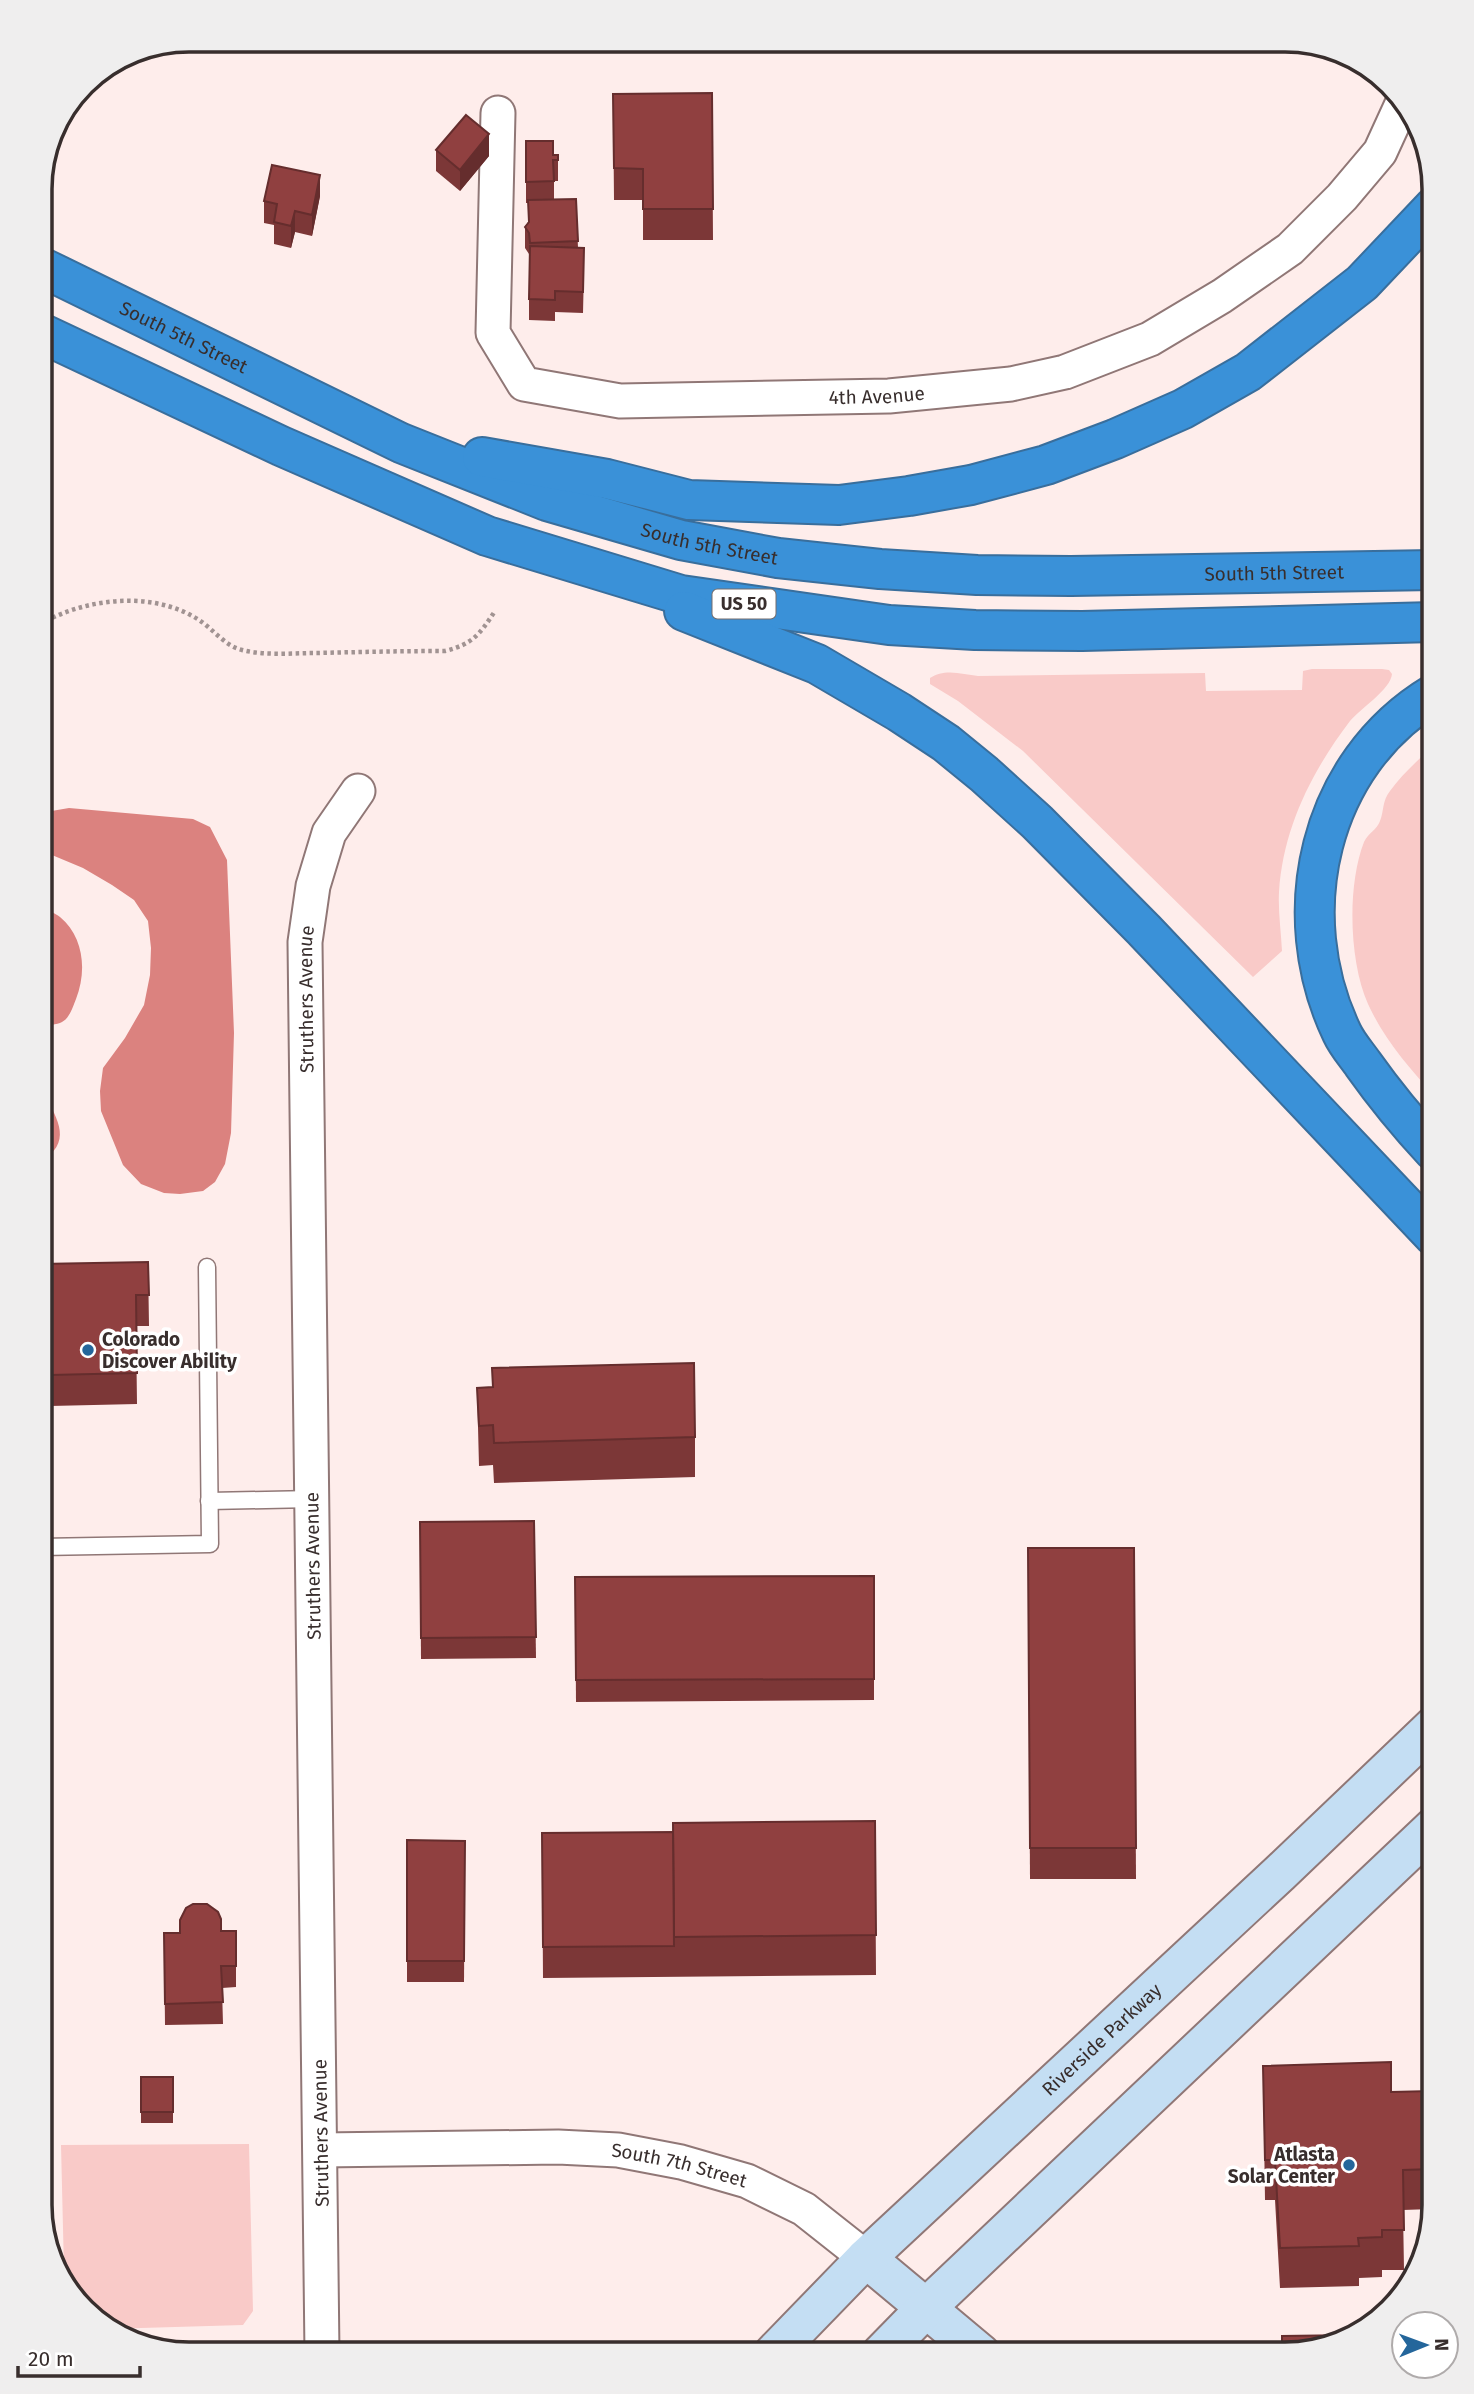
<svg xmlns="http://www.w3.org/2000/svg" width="1474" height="2394" font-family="'Fira Sans',sans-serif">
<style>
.green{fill:#f9cac8}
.water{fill:#db827f}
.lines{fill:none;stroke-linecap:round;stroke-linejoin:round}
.lane-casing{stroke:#907776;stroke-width:19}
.street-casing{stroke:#907776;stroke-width:37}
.secondary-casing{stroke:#907776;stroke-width:42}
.highway-casing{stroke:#396e9c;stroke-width:42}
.path{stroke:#a19392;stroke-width:4.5;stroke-dasharray:3.5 3.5;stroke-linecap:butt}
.lane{stroke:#fff;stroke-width:16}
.street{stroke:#fff;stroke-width:33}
.secondary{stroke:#c4def3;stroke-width:38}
.highway{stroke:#3a91d8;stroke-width:38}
.wall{fill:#7c3737}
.shaded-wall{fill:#652d2d}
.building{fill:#904040;stroke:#652d2d;stroke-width:2}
.poi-dot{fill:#24669b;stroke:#fff;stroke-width:2.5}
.labels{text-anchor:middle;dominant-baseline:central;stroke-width:7;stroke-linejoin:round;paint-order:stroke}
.shield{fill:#fff;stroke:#746d6c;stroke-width:2}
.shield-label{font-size:18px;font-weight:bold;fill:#382e2d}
.street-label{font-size:19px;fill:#382e2d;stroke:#fff}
.poi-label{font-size:19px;font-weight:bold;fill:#382e2d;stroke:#fff;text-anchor:start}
.rim{fill:none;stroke:#382e2d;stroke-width:3.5}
</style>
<rect width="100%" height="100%" fill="#feedeb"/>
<g class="green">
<path d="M 1312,669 L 1382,669 L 1389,670 L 1392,674 C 1391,689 1360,709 1350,721 C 1312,771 1283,828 1279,892 C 1278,911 1281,931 1282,951 L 1253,977 L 1023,751 L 958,701 L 930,684 L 930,678 C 944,668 963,674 978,676 L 1205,673 L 1206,691 L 1302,690 L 1303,671 Z"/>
<path d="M 1434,744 L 1434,1095 C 1409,1068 1384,1039 1368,1004 C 1349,961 1347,886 1364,842 C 1368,833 1377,830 1380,821 C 1384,811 1382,801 1390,791 C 1402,774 1419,760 1434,744 Z"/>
<path d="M 249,2144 L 253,2311 L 243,2325 L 107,2329 L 59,2275 L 64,2270 L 61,2145 Z"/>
<path d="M 271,2346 L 271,2353 L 180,2353 L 167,2349 Z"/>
</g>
<g class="water">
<path d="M 69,808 L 193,819 L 210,827 L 227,860 L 234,1033 L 231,1133 L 225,1164 L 215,1182 L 203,1191 L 180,1194 L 164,1193 L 141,1184 L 123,1165 L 101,1111 L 100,1091 L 103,1068 L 125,1038 L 144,1005 L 150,975 L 151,948 L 148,921 L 134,900 L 112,885 L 83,868 L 40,850 L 40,813 Z"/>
<path d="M 40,907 C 47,910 55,913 60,917 C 84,937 87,971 76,999 C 73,1006 70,1018 62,1022 C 57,1025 47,1025 40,1027 Z"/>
<path d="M 40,1091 L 45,1094 C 58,1122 73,1141 40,1163 Z"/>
</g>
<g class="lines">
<defs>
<g id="lane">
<path d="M 209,1501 L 313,1499"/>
<path d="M 40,1547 L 210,1544 L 207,1267"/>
</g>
<g id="street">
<path id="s1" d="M 498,113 L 493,333 L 524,384 L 620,401 L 889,396 L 1011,384 L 1065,372 L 1150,339 L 1222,296 L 1290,249 L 1342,197 L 1380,152 L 1402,104"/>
<path id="s2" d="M 321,2150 L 558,2147 L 618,2150 L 681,2162 L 747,2181 L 804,2209 L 866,2258"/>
<path id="s3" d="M 322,2353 L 305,942 L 313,886 L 329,833 L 358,791"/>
</g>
<g id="secondary">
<path d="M 866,2258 L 981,2354"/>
<path id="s4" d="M 773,2354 L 866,2258 L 1280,1873 L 1434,1726"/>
<path d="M 881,2354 L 926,2308 L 1434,1827"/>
</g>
<g id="highway">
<path id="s5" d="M 41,267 L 401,443 L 547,501 L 681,540 L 778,558 L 880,569 L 977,575 L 1071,576 L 1434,570"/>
<path d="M 41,333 L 281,446 L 487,536 L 681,595 L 889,625 L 975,630 L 1082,631 L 1434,622"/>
<path d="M 482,457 L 607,479 L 689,500 L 839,505 L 909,496 L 971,485 L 1046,465 L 1115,439 L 1183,409 L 1248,372 L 1362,283 L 1434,207"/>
<path d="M 684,611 L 817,664 L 899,712 L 946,743 L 984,774 L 1037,822 L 1144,930 L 1434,1236"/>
<path d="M 1434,1151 C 1408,1123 1385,1095 1363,1064 C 1356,1054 1347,1044 1342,1033 C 1285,914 1318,764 1434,694"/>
</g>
</defs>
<use href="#lane" class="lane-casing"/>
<use href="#street" class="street-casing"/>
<use href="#secondary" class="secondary-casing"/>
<use href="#highway" class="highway-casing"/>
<path class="path" d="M 40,624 C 86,598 153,590 199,620 C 213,629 225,646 242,650 C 266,656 293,653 317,653 C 360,652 402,651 445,651 C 473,644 480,634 495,611"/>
<use href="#lane" class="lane"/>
<use href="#street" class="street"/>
<use href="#secondary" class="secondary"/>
<use href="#highway" class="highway"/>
</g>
<g class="wall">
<path d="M 712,93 L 713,240 L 643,240 L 643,200 L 614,200 L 613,94 Z"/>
<path d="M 526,141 L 553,155 L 558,155 L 558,181 L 554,181 L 554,200 L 576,199 L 578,248 L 584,269 L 583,313 L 555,312 L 555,321 L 529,320 L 529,254 L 525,248 L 525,227 L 528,222 L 528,203 L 526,203 Z"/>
<path d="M 436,150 L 489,156 L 460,191 L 436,171 Z"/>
<path d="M 320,196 L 312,236 L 295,232 L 291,248 L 274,244 L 274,225 L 264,223 L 264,201 Z"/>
<path d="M 148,1262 L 149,1326 L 136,1326 L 137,1404 L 50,1406 L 49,1373 L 40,1374 L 40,1264 Z"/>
<path d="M 477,1388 L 695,1437 L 695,1477 L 494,1483 L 493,1465 L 479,1466 Z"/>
<path d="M 534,1521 L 536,1658 L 421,1659 L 420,1522 Z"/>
<path d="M 1028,1548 L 1134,1548 L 1136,1879 L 1030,1879 Z"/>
<path d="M 874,1576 L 874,1700 L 576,1702 L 575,1577 Z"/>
<path d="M 875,1821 L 876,1975 L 543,1978 L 542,1833 L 673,1832 Z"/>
<path d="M 407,1840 L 465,1841 L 464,1982 L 407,1982 Z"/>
<path d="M 164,1933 L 236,1966 L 236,1987 L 222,1988 L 223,2024 L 165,2025 Z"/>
<path d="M 1263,2066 L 1391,2092 L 1434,2159 L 1434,2205 L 1432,2209 L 1403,2210 L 1404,2270 L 1382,2270 L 1382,2277 L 1359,2278 L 1359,2286 L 1280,2288 L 1275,2200 L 1265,2200 Z"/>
<rect x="141" y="2077" width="32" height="46"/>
</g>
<g class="shaded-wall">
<path d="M 489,134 L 489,156 L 460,191 L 460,170 Z"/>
<path d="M 320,175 L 320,196 L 312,236 L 312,215 Z"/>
<path d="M 295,211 L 295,232 L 291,248 L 291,226 Z"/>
</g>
<g class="building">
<path d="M 712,93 L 713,209 L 643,209 L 643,169 L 614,168 L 613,94 Z"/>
<path d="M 466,115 L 489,134 L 460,170 L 436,150 Z"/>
<path d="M 526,141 L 553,141 L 553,155 L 558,155 L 558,160 L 553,160 L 554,181 L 526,182 Z"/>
<path d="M 272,165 L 320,175 L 312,215 L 295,211 L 291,226 L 274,222 L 277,204 L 264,201 Z"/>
<path d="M 576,199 L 578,241 L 530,243 L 529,233 L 525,227 L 529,222 L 528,200 Z"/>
<path d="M 530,246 L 584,248 L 583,292 L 555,291 L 555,300 L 529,299 Z"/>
<path d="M 148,1262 L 149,1295 L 136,1295 L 137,1373 L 50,1375 L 49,1342 L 40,1343 L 40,1264 Z"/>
<path d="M 694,1363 L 695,1437 L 494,1443 L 493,1425 L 479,1426 L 477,1388 L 493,1387 L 492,1368 Z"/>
<path d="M 534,1521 L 536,1637 L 421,1638 L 420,1522 Z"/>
<path d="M 1028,1548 L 1134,1548 L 1136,1848 L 1030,1848 Z"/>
<path d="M 874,1576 L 874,1679 L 576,1680 L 575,1577 Z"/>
<path d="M 875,1821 L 876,1935 L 674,1937 L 673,1823 Z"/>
<path d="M 673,1832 L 674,1946 L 543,1947 L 542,1833 Z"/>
<path d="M 407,1840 L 465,1841 L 464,1961 L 407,1961 Z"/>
<path d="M 193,1904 L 207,1904 L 218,1912 L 221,1919 L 221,1931 L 236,1931 L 236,1966 L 221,1966 L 223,2002 L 165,2004 L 164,1933 L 180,1933 L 180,1920 L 186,1908 Z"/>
<path d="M 1391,2062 L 1391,2092 L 1432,2091 L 1434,2169 L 1403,2170 L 1404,2230 L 1382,2230 L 1382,2237 L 1358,2238 L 1359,2246 L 1280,2248 L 1275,2160 L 1265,2160 L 1263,2066 Z"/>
<rect x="141" y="2077" width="32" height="35"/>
<path d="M 1354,2335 L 1351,2338 L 1282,2354 L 1282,2336 Z"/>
</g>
<g class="poi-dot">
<circle cx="88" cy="1350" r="7"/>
<circle cx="1349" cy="2165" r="7"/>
</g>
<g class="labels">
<rect class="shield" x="712.5" y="589.5" width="63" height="29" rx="5"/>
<g class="shield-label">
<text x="744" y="604">US 50</text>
</g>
<g class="street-label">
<text stroke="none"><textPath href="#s5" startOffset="159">South 5th Street</textPath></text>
<text stroke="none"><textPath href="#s1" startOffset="634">4th Avenue</textPath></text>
<text stroke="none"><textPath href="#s5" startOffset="726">South 5th Street</textPath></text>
<text stroke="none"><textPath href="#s5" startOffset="1293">South 5th Street</textPath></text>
<text stroke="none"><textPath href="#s3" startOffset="1354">Struthers Avenue</textPath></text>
<text transform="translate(313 1566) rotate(-91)">Struthers Avenue</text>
<text stroke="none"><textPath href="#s4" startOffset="455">Riverside Parkway</textPath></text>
<text transform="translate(321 2133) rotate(-91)">Struthers Avenue</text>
<text stroke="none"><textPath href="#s2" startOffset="360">South 7th Street</textPath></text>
</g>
<g class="poi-label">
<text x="102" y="1339">Colorado<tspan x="102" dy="22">Discover Ability</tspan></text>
<text x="1335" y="2154" text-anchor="end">Atlasta<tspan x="1335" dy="22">Solar Center</tspan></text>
</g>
</g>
<path d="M0 0H1474V2394H0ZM189 52H1285A137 137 0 0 1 1422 189V2205A137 137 0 0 1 1285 2342H189A137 137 0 0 1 52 2205V189A137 137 0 0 1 189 52Z" fill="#efeeee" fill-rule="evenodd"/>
<path class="rim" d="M189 52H1285A137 137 0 0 1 1422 189V2205A137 137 0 0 1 1285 2342H189A137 137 0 0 1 52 2205V189A137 137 0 0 1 189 52Z"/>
<g transform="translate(1425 2345) rotate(89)"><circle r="33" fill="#ffffff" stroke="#afabab" stroke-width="2"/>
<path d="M0-5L12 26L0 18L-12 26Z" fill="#24669b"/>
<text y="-10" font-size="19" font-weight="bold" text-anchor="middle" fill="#382e2d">N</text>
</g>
<path d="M18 2366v10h122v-10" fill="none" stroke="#382e2d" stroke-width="3.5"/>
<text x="28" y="2366" font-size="21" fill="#382e2d" stroke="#ffffff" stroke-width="5" paint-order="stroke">20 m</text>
</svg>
